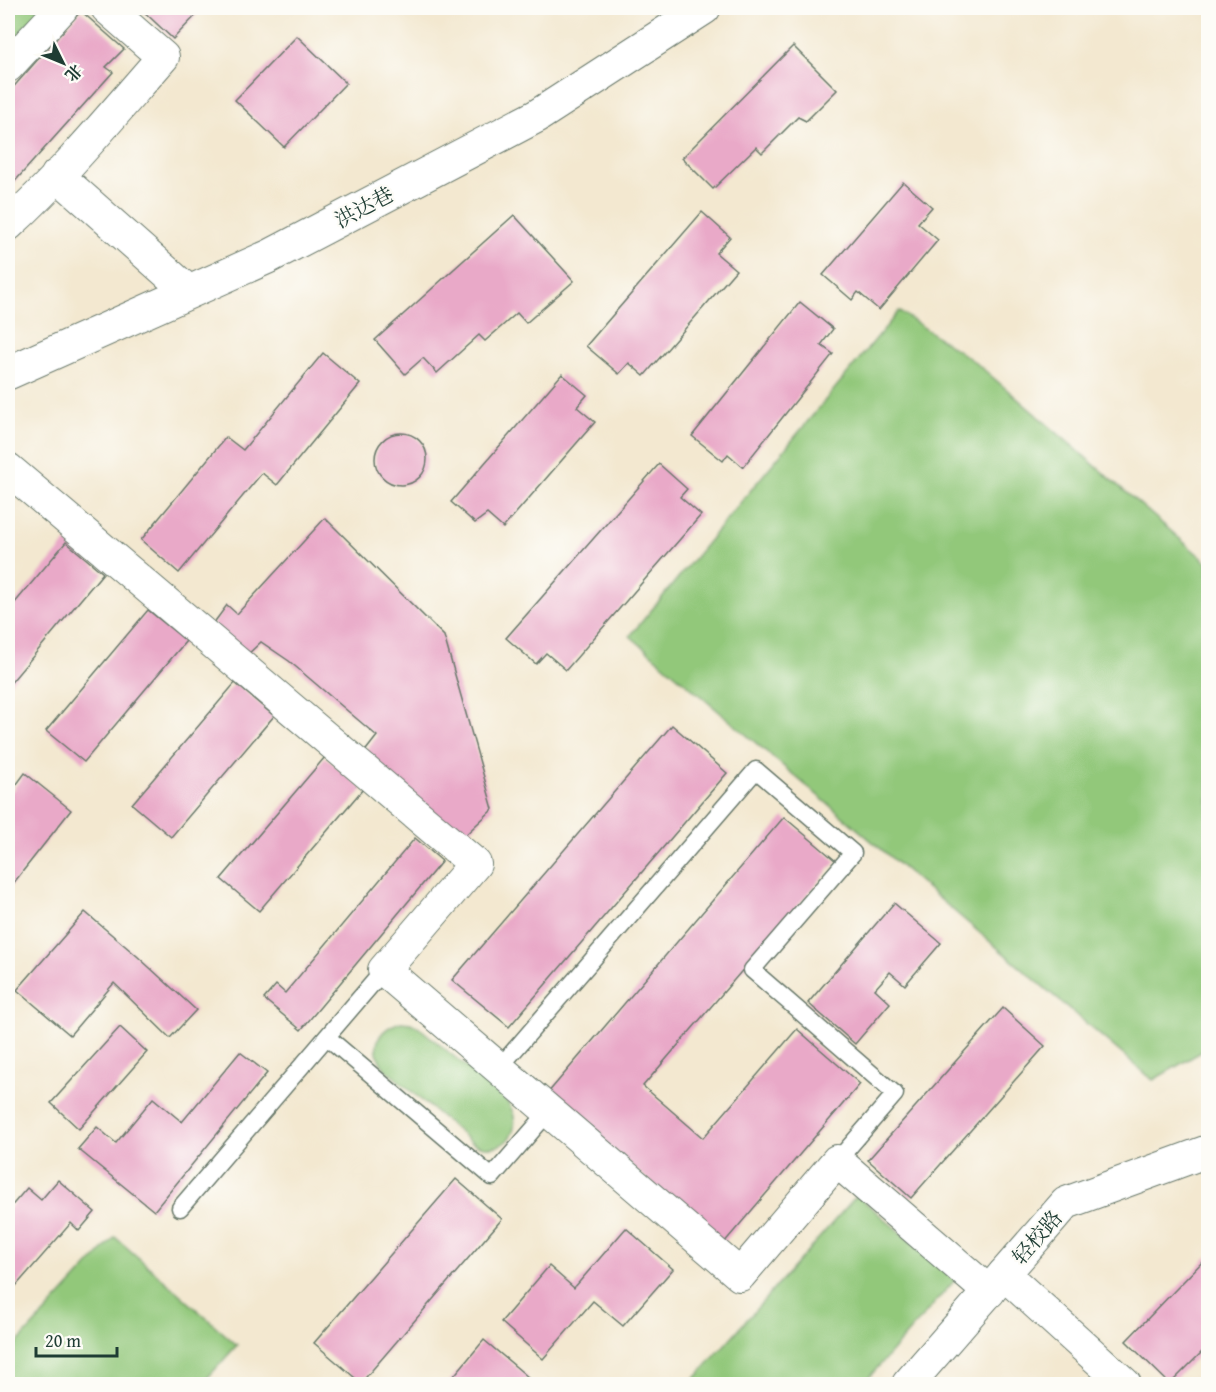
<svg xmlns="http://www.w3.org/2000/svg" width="1216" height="1392" font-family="'Gentium Book Plus','Noto Serif SC',serif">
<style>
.green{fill:#92c87a;stroke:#588257;stroke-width:1.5}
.building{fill:#e9a9c8}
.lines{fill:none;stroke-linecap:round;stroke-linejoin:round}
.lane-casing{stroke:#69796b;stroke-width:19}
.street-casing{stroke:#69796b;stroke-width:34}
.secondary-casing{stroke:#69796b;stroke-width:35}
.lane{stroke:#fff;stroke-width:16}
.street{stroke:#fff;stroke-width:32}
.secondary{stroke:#fff;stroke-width:33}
.labels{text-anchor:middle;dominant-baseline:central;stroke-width:4.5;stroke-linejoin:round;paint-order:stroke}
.street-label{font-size:21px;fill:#1f3d34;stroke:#fdfcf7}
</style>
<rect width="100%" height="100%" fill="#fdfcf7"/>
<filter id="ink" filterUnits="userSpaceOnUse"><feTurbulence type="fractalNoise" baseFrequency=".0167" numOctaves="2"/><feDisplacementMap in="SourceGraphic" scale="12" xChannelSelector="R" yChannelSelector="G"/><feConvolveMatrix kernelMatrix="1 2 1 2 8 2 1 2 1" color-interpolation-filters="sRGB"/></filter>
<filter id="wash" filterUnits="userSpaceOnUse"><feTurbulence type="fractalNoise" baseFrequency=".008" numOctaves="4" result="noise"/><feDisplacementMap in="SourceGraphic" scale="24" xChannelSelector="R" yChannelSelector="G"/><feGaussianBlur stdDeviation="1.35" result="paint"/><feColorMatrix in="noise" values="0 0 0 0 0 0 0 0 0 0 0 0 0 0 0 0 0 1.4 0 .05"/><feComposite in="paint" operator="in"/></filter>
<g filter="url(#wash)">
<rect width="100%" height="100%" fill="#f3e8d0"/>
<g class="green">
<path d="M 8,8 L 43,8 L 8,45 Z"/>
<path d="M 899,311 L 975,362 L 1208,563 L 1208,1048 L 1153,1080 L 630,636 Z"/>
<path d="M 401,1022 L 411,1023 L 421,1029 L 506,1100 C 529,1129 502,1160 471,1142 L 386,1070 C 369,1049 376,1030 401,1022 Z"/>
<path d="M 857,1195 L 955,1280 L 863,1384 L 690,1384 Z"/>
<path d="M 115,1237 L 237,1345 L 202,1384 L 8,1384 L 8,1353 Z"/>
</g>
<g id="blocks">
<g class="building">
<path d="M 140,8 L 203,8 L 173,39 Z"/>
<path d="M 81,11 L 124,49 L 106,67 L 113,72 L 8,189 L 8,93 Z"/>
<path d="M 297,36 L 346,83 L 284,147 L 235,100 Z"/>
<path d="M 793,46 L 837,90 L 806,121 L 798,117 L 762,153 L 756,147 L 713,189 L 682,158 Z"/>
<path d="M 903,182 L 932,207 L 918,223 L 938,240 L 879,310 L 858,292 L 852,300 L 823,275 Z"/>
<path d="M 702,212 L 730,237 L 716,253 L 736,270 L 644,376 L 629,363 L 619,374 L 586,346 Z"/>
<path d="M 514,215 L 574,281 L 526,323 L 517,313 L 485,341 L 479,335 L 437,373 L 423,358 L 405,374 L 375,340 Z"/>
<path d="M 800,302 L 833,329 L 821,345 L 833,354 L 743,467 L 728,454 L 723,461 L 692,436 Z"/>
<path d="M 323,353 L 360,384 L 277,485 L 262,473 L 179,573 L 141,540 L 226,437 L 243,450 Z"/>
<path d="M 562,374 L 587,395 L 577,407 L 595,422 L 503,528 L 487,514 L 475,523 L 451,502 Z"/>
<circle cx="401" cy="459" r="26"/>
<path d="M 659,464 L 687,489 L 680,497 L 701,515 L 566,670 L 546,653 L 536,664 L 506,638 Z"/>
<path d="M 325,518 L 444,636 L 493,809 L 460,840 L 363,754 L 377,736 L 289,661 L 261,642 L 246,656 L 213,624 L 227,605 L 237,614 Z"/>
<path d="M 66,542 L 103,573 L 8,686 L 8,611 Z"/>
<path d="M 148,610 L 186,641 L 84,762 L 46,731 Z"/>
<path d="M 235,683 L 274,716 L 171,837 L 132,804 Z"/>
<path d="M 672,725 L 727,773 L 509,1027 L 452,980 Z"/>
<path d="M 325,757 L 363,789 L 259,911 L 221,879 Z"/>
<path d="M 25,773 L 71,810 L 8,890 L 8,796 Z"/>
<path d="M 784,817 L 836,861 L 643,1086 L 703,1138 L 797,1029 L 860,1084 L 723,1244 L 547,1094 Z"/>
<path d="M 415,838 L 442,861 L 301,1030 L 264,999 L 276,985 L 285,993 Z"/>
<path d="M 894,903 L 941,943 L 905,985 L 890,972 L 875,989 L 890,1003 L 855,1044 L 808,1003 Z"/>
<path d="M 85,912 L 137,956 L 196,1010 L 170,1038 L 114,983 L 70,1035 L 17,990 Z"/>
<path d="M 1003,1008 L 1045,1046 L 911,1198 L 868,1160 Z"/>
<path d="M 120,1027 L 147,1052 L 79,1129 L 51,1103 Z"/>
<path d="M 240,1052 L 267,1073 L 154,1211 L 78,1149 L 97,1127 L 116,1143 L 153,1098 L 182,1122 Z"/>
<path d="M 456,1179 L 502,1219 L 361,1383 L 314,1343 Z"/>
<path d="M 58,1180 L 95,1212 L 79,1231 L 71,1223 L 8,1295 L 8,1210 L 27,1188 L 41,1200 Z"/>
<path d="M 626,1228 L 673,1269 L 623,1326 L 593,1301 L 543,1359 L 501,1322 L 549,1266 L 574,1288 Z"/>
<path d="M 1208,1256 L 1208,1346 L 1170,1384 L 1126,1341 Z"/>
<path d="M 484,1340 L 528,1377 L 522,1384 L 447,1384 Z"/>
</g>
</g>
</g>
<g filter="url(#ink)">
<use href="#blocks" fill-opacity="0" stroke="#69796b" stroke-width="1.5"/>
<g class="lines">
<defs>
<g id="lane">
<path d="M 327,1037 L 492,1177 L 549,1111"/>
<path d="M 499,1068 L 756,770 L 853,853 L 752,970 L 895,1094 L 837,1161"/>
<path d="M 180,1208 L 384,970"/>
</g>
<g id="street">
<path d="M 8,66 L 62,8"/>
<path d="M 57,175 L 189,292"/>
<path d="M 8,225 C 64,174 113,114 163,57 L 107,8"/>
<path d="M 8,469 L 475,864 L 384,970 L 740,1275 L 837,1161 L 989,1292"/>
<path d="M 1004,1274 L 1125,1384"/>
<path d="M 908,1384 L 1066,1203 L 1208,1151"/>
</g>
<path id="secondary" d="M 8,373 L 270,256 L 537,116 L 704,8"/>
</defs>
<use href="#lane" class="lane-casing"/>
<use href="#street" class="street-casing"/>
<use href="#secondary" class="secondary-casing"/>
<use href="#lane" class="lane"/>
<use href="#street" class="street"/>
<use href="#secondary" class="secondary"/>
</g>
</g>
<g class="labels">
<g class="street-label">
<text transform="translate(364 207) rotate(-28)">洪达巷</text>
<text transform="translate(1037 1237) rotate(-49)">轻校路</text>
</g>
</g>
<rect width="1216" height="1392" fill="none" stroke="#fdfcf7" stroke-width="30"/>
<g transform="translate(63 63) rotate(133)" stroke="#fdfcf7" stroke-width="4.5" paint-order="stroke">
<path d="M0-4.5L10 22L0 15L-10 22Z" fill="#1f3d34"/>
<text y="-9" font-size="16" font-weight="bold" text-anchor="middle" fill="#1f3d34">北</text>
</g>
<path d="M36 1347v9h81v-9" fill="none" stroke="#1f3d34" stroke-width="3"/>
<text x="45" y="1347" font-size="18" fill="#1f3d34" stroke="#fdfcf7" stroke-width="4.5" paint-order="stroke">20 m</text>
</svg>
